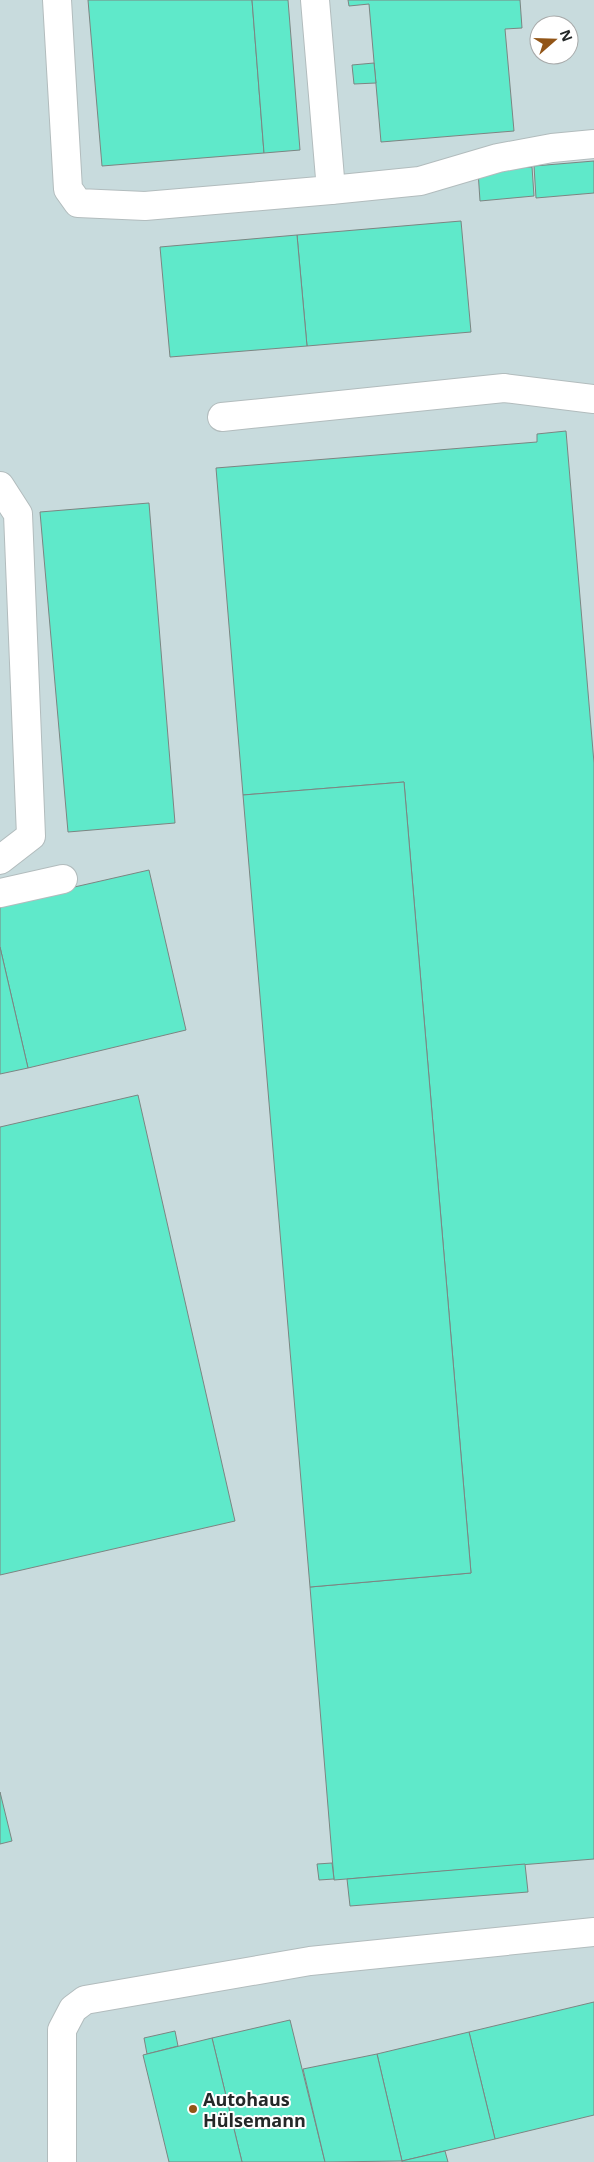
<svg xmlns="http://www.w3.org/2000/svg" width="594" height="2162" font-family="'Open Sans',sans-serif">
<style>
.built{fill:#c8dbdd;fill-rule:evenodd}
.building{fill:#5fe9ca;stroke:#7c8582}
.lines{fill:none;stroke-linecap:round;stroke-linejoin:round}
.minor-casing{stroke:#b2bcbd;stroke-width:30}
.minor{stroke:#fff;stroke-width:28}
.poi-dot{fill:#925517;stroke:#fff;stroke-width:2}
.labels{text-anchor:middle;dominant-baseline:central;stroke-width:4;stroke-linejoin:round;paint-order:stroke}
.poi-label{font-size:18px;font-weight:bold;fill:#242828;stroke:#fff;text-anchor:start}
</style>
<rect width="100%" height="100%" fill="#dbe5e7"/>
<path class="built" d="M 0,0 L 594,0 L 594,2162 L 0,2162 ZM 539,25 L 569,25 L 569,55 L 539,55 Z"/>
<g class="building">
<path d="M 88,0 L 252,0 L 264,153 L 102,166 Z"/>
<path d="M 252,0 L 288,0 L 300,150 L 264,153 Z"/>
<path d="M 348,0 L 520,0 L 522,28 L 505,29 L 514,131 L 381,142 L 369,4 L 349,6 Z"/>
<path d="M 374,63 L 376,83 L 354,84 L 352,65 Z"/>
<path d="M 594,161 L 594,193 L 536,198 L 534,166 Z"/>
<path d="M 532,167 L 534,196 L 480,201 L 478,171 Z"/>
<path d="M 461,221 L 471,332 L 307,346 L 297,235 Z"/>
<path d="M 297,235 L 307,346 L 170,357 L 160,247 Z"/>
<path d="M 566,431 L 594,763 L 594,1859 L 334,1880 L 310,1587 L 471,1573 L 404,782 L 243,795 L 216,468 L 537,442 L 537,434 Z"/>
<path d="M 149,503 L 175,823 L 68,832 L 40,512 Z"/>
<path d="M 404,782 L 471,1573 L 310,1587 L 243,795 Z"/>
<path d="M 149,870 L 186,1030 L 28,1068 L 0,947 L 0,904 Z"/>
<path d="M 0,947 L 28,1068 L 0,1074 Z"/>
<path d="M 138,1095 L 235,1521 L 0,1575 L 0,1127 Z"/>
<path d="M 0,1792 L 12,1841 L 0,1844 Z"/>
<path d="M 332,1863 L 334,1879 L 319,1880 L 317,1864 Z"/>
<path d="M 525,1864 L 528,1892 L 350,1906 L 347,1879 Z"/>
<path d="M 594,2002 L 594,2115 L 495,2139 L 469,2032 Z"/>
<path d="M 290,2020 L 325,2162 L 242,2162 L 212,2038 Z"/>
<path d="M 175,2031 L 178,2046 L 147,2054 L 144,2038 Z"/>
<path d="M 469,2032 L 495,2139 L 402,2161 L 377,2054 Z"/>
<path d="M 212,2038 L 242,2162 L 169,2162 L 143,2055 Z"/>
<path d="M 377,2054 L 402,2161 L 325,2162 L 303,2069 Z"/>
<path d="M 445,2151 L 448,2162 L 402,2162 L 402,2161 Z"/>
</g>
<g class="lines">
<defs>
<g id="minor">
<path d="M 57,0 L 68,189 L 78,203 L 145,206 L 331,190 L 315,0"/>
<path d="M 331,190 L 420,181 L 498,158 L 552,148 L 594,144"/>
<path d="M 222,417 L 504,388 L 594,399"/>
<path d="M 0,486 L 18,514 L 31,836 L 0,860"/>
<path d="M 0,893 L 63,879"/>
<path d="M 62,2162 L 62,2030 L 73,2009 L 85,2000 L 310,1961 L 594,1932"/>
</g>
</defs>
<use href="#minor" class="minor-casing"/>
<use href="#minor" class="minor"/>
</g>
<circle class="poi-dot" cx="193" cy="2109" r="5"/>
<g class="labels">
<g class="poi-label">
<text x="203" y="2099">Autohaus<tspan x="203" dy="21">Hülsemann</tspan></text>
</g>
</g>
<g transform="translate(554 40) rotate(70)"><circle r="24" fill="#ffffff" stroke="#a7a9a9"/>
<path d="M0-4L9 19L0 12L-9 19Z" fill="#925517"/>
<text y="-8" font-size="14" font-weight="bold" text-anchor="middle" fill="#242828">N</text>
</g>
</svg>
